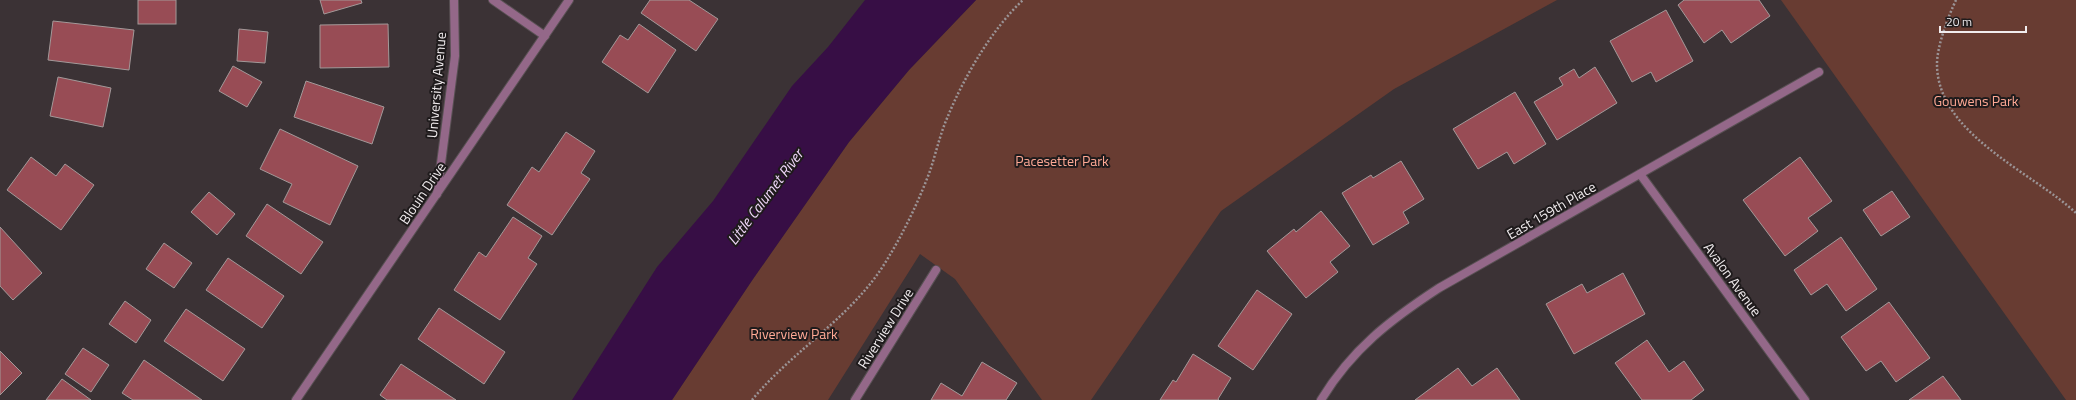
<svg xmlns="http://www.w3.org/2000/svg" width="2076" height="400" font-family="'Titillium Web',sans-serif">
<style>
.green{fill:#683c32}
.water{fill:#370e45}
.building{fill:#984c55;stroke:#a39999}
.lines{fill:none;stroke-linecap:round;stroke-linejoin:round}
.street-casing{stroke:#585053;stroke-width:10}
.path{stroke:#9b9496;stroke-width:2.5;stroke-dasharray:2 2;stroke-linecap:butt}
.street{stroke:#946889;stroke-width:8}
.labels{text-anchor:middle;dominant-baseline:central;stroke-width:4;stroke-linejoin:round;paint-order:stroke}
.street-label{font-size:14px;fill:#f1ecee;stroke:#1f1b1c}
.park-label{font-size:14px;fill:#ffa995;stroke:#1f1b1c}
.water-label{font-size:15px;font-style:italic;fill:#f0d7fa;stroke:#1f1b1c}
</style>
<rect width="100%" height="100%" fill="#3b3235"/>
<g class="green">
<path d="M 976,0 L 1557,0 L 1394,89 L 1221,211 L 1091,400 L 1042,400 L 955,279 L 920,254 L 828,400 L 672,400 L 753,279 L 849,142 L 909,70 Z"/>
<path d="M 1781,0 L 2076,0 L 2076,400 L 2066,400 Z"/>
</g>
<path class="water" d="M 865,0 L 976,0 L 909,70 L 849,142 L 753,279 L 672,400 L 572,400 L 657,267 L 713,201 L 792,86 L 828,47 Z"/>
<g class="building">
<rect x="138" y="0" width="38" height="24"/>
<path d="M 320,0 L 361,0 L 362,3 L 324,14 Z"/>
<path d="M 650,0 L 689,0 L 718,19 L 696,51 L 641,13 Z"/>
<path d="M 1684,0 L 1759,0 L 1770,16 L 1731,43 L 1722,30 L 1704,43 L 1678,5 Z"/>
<path d="M 1666,10 L 1693,61 L 1656,82 L 1651,72 L 1632,82 L 1610,41 Z"/>
<path d="M 53,21 L 134,30 L 129,70 L 48,60 Z"/>
<path d="M 388,24 L 389,67 L 320,68 L 320,25 Z"/>
<path d="M 639,24 L 676,50 L 648,93 L 602,62 L 620,35 L 628,40 Z"/>
<path d="M 239,29 L 268,32 L 265,63 L 237,61 Z"/>
<path d="M 233,66 L 262,82 L 247,107 L 219,91 Z"/>
<path d="M 1595,67 L 1617,103 L 1557,140 L 1534,102 L 1563,85 L 1559,78 L 1574,69 L 1579,78 Z"/>
<path d="M 58,77 L 111,88 L 103,127 L 50,116 Z"/>
<path d="M 306,81 L 384,107 L 372,144 L 294,117 Z"/>
<path d="M 1515,92 L 1546,144 L 1514,164 L 1507,152 L 1478,169 L 1453,129 Z"/>
<path d="M 280,129 L 358,166 L 330,225 L 283,202 L 292,184 L 260,169 Z"/>
<path d="M 566,132 L 595,151 L 581,173 L 590,179 L 552,235 L 507,205 L 532,167 L 539,172 Z"/>
<path d="M 31,157 L 56,176 L 65,164 L 94,185 L 61,230 L 7,190 Z"/>
<path d="M 1800,157 L 1832,201 L 1808,218 L 1818,231 L 1785,256 L 1743,200 Z"/>
<path d="M 1401,161 L 1424,199 L 1403,212 L 1409,223 L 1373,245 L 1342,193 L 1371,175 L 1373,178 Z"/>
<path d="M 1892,191 L 1910,217 L 1881,236 L 1863,210 Z"/>
<path d="M 209,192 L 235,214 L 217,235 L 191,212 Z"/>
<path d="M 267,204 L 323,242 L 301,274 L 246,236 Z"/>
<path d="M 1321,211 L 1350,246 L 1330,262 L 1338,272 L 1306,298 L 1267,251 L 1294,229 L 1296,232 Z"/>
<path d="M 513,217 L 542,236 L 528,258 L 537,264 L 500,320 L 454,290 L 479,252 L 486,257 Z"/>
<path d="M 0,227 L 42,273 L 13,300 L 0,286 Z"/>
<path d="M 1841,237 L 1877,289 L 1846,311 L 1827,284 L 1811,295 L 1794,270 Z"/>
<path d="M 164,243 L 192,263 L 174,288 L 146,269 Z"/>
<path d="M 228,258 L 284,296 L 262,328 L 206,290 Z"/>
<path d="M 1623,273 L 1645,314 L 1574,354 L 1546,304 L 1582,284 L 1587,293 Z"/>
<path d="M 1257,290 L 1292,314 L 1253,370 L 1218,346 Z"/>
<path d="M 125,301 L 151,320 L 136,343 L 109,324 Z"/>
<path d="M 1889,302 L 1930,358 L 1896,382 L 1881,361 L 1866,371 L 1841,337 Z"/>
<path d="M 439,308 L 505,352 L 484,384 L 418,339 Z"/>
<path d="M 186,309 L 245,349 L 223,381 L 164,341 Z"/>
<path d="M 1647,340 L 1669,372 L 1684,361 L 1704,390 L 1691,400 L 1642,400 L 1615,363 Z"/>
<path d="M 83,348 L 109,365 L 91,392 L 65,374 Z"/>
<path d="M 0,351 L 22,373 L 0,395 Z"/>
<path d="M 1193,354 L 1231,378 L 1218,399 L 1219,400 L 1160,400 L 1173,380 L 1176,382 Z"/>
<path d="M 144,360 L 202,400 L 133,400 L 122,393 Z"/>
<path d="M 982,362 L 1017,383 L 1006,400 L 931,400 L 941,383 L 962,396 Z"/>
<path d="M 401,364 L 456,400 L 387,400 L 380,395 Z"/>
<path d="M 1458,368 L 1472,386 L 1497,368 L 1520,400 L 1415,400 Z"/>
<path d="M 1943,376 L 1961,400 L 1909,400 Z"/>
<path d="M 62,379 L 91,400 L 46,400 Z"/>
</g>
<g class="lines">
<defs>
<g id="street">
<path d="M 493,0 L 545,36"/>
<path d="M 1640,174 L 1805,400"/>
<path d="M 437,194 L 455,56 L 454,0"/>
<path d="M 296,400 L 569,0"/>
<path d="M 855,400 L 936,270"/>
<path d="M 1321,400 C 1352,349 1390,320 1439,288 L 1819,72"/>
</g>
</defs>
<use href="#street" class="street-casing"/>
<g class="path">
<path d="M 1956,0 C 1948,17 1937,46 1937,64 C 1937,134 2032,172 2076,213"/>
<path d="M 752,400 C 792,351 851,318 885,263 C 903,234 918,203 930,171 C 936,153 940,134 948,116 C 964,77 992,29 1023,0"/>
</g>
<use href="#street" class="street"/>
</g>
<g class="labels">
<g class="street-label">
<text transform="translate(436 85) rotate(-85)">University Avenue</text>
<text transform="translate(422 193) rotate(-56)">Blouin Drive</text>
<text transform="translate(1551 210) rotate(-30)">East 159th Place</text>
<text transform="translate(1733 279) rotate(54)">Avalon Avenue</text>
<text transform="translate(885 328) rotate(-58)">Riverview Drive</text>
</g>
<g class="park-label">
<text x="1976" y="100">Gouwens Park</text>
<text x="1062" y="160">Pacesetter Park</text>
<text x="794" y="333">Riverview Park</text>
</g>
<g class="water-label">
<text transform="translate(765 197) rotate(-53)">Little Calumet River</text>
</g>
</g>
<path d="M1940 26v6h86v-6" fill="none" stroke="#f1ecee" stroke-width="2"/>
<text x="1946" y="26" font-size="12" fill="#f1ecee" stroke="#1f1b1c" stroke-width="3" paint-order="stroke">20 m</text>
</svg>
